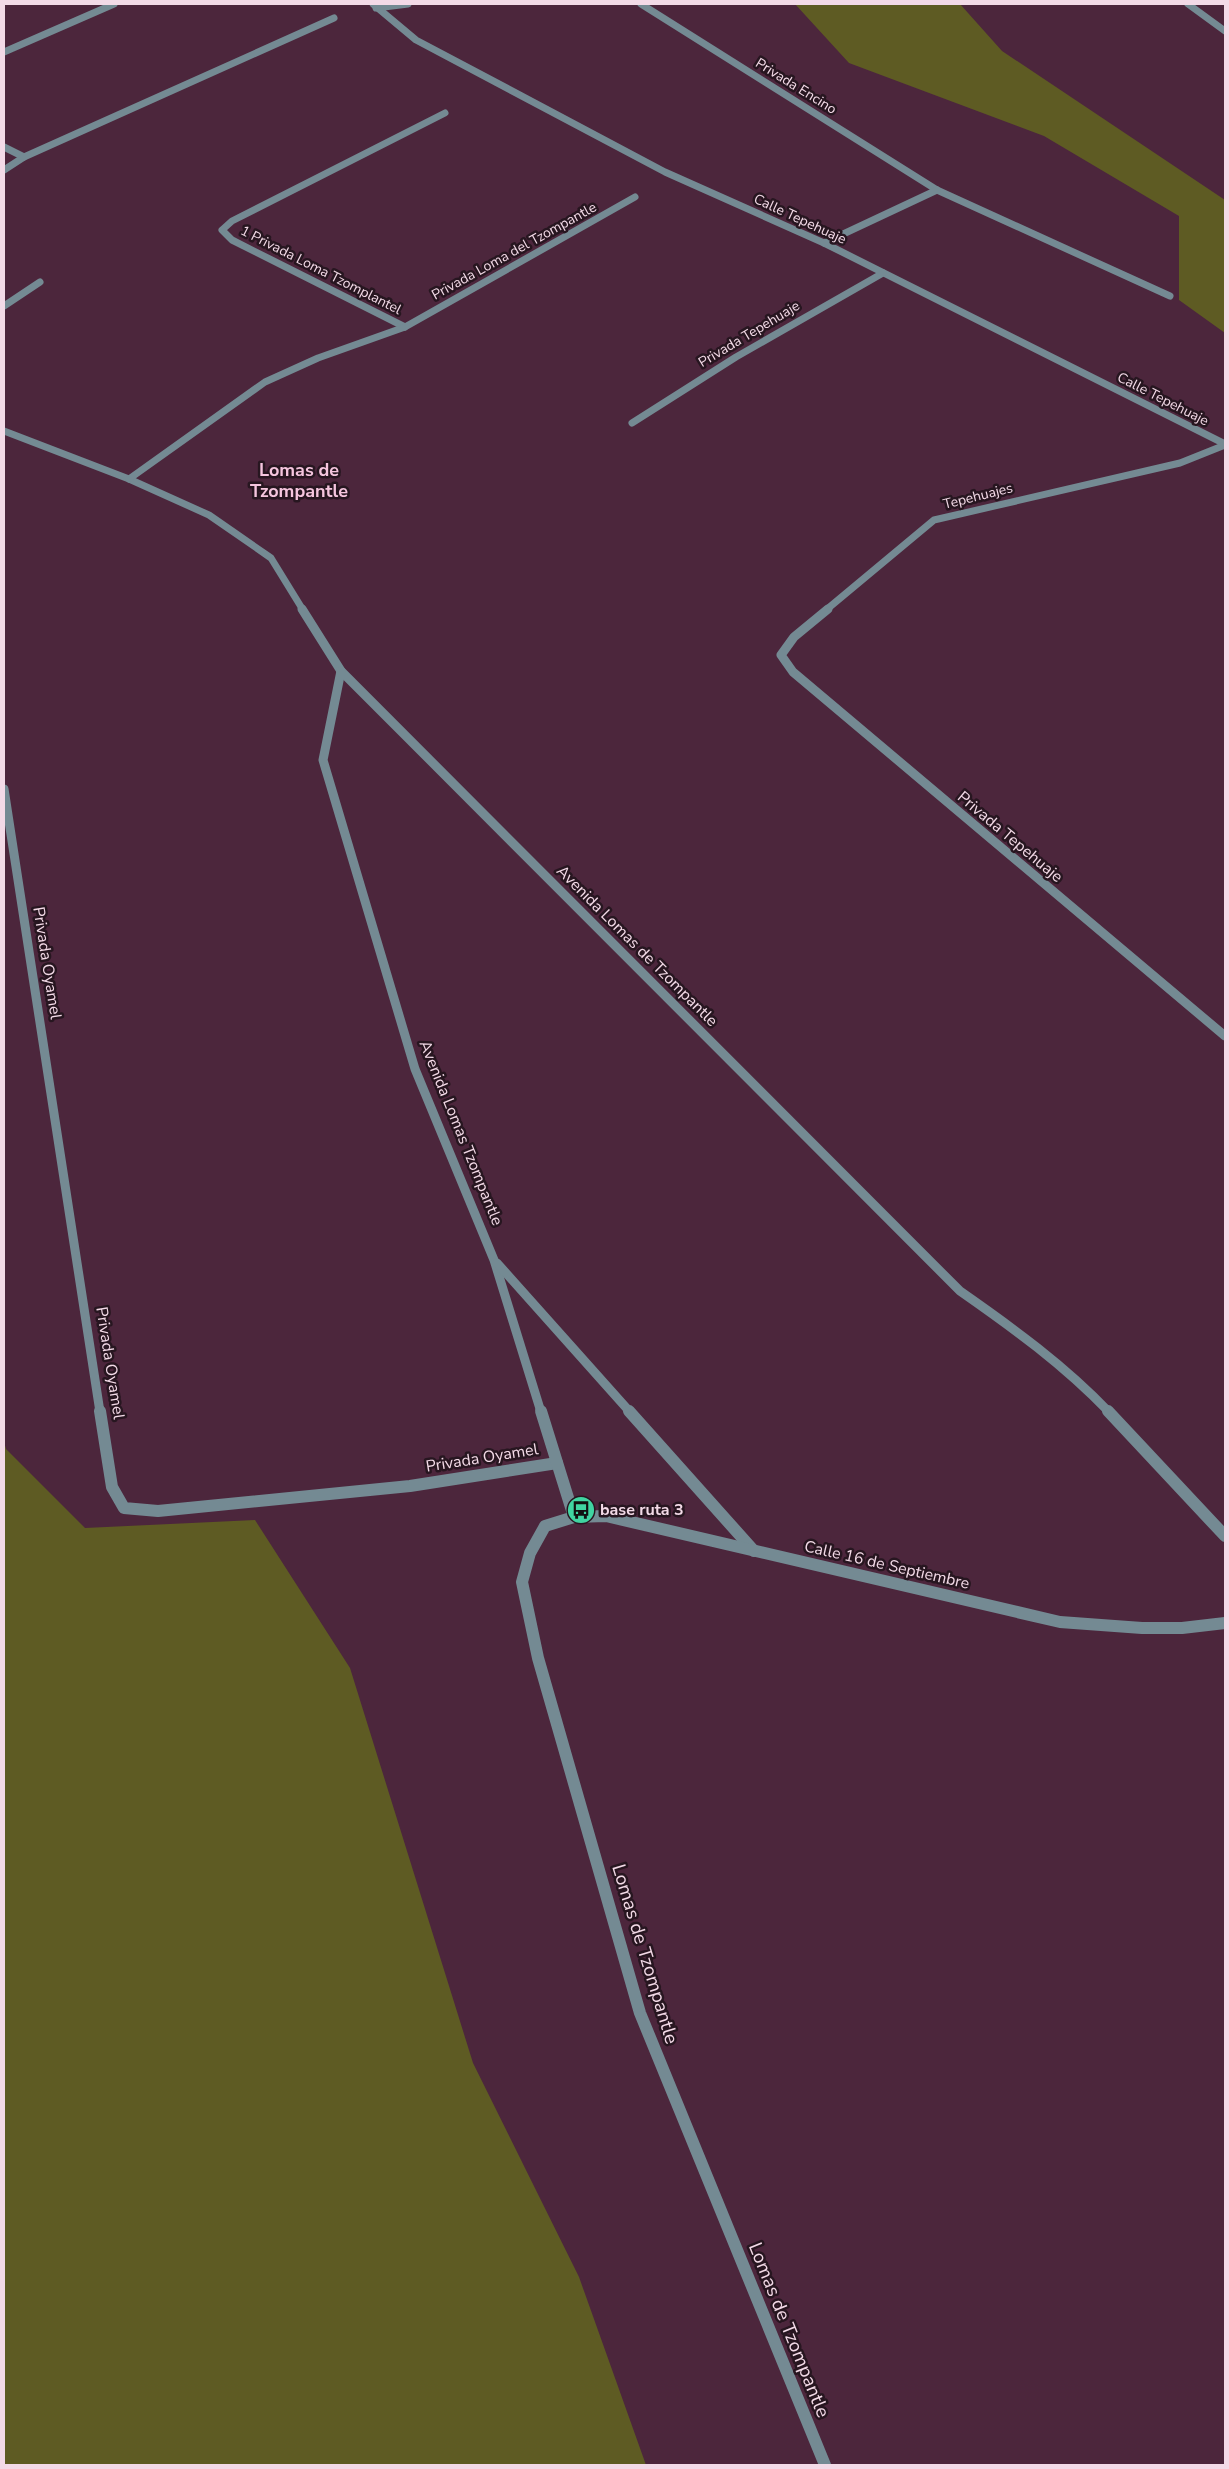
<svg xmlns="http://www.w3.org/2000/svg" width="1229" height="2469" font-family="'Nunito Sans',sans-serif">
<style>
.green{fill:#5e5b23}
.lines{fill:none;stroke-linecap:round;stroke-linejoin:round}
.minor-far2{stroke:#748a93;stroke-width:7}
.minor-far1{stroke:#748a93;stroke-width:9}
.minor{stroke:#748a93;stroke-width:12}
.tertiary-far1{stroke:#748a93;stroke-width:7}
.tertiary{stroke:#748a93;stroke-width:12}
.labels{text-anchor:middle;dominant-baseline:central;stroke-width:5;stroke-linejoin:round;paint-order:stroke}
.far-street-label{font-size:14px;fill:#f3dae7;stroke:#271620}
.street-label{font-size:16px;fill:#f3dae7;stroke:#271620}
.poi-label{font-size:16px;font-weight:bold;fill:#f3dae7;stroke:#271620;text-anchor:start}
.far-district-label{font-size:18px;font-weight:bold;fill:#f5c5de;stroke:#271620}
.near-street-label{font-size:19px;fill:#f3dae7;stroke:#271620}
</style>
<rect width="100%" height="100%" fill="#4c263c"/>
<g class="green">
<path d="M 795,4 L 960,4 L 1002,51 L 1225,200 L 1225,333 L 1179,300 L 1179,216 L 1044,136 L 849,63 Z"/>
<path d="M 4,1442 L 6,1449 L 85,1528 L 255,1520 L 350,1668 L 473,2063 L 579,2277 L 646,2465 L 4,2465 Z"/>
</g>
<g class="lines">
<g class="minor-far2">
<path d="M 373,4 L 416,40 L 665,172 L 824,243 L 1225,444"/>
<path d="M 641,4 L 937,190 L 1170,296"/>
<path d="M 376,8 L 408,4"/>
<path d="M 4,52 L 114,4"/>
<path d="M 4,147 L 24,157"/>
<path d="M 4,170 L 24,157 L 334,18"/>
<path d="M 824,243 L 937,190"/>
<path d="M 4,306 L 40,282"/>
<path d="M 405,327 L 232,240 L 222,230 L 232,221 L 445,113"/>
<path d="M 632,423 L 736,357 L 883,273"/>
<path d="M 4,431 L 129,479 L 209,515 L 271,558 L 303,610"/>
<path d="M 129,479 L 265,382 L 318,358 L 405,327 L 635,197"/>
<path d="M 826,610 L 934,520 L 1180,463 L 1225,445"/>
</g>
<g class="minor-far1">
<path d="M 302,609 L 341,671 L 960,1291 C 1013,1328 1064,1365 1109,1412"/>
<path d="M 828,609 L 794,637 L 781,655 L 793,672 L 1225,1036"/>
<path d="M 341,671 L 323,760 L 415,1069 L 494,1260 L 541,1412"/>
<path d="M 4,789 L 100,1412"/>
<path d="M 497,1263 L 630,1412"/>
</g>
<g class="minor">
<path d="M 100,1411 L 112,1487 L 124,1508 L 158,1511 L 410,1486 L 557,1463"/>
<path d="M 541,1411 L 574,1517"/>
<path d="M 629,1411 L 754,1551"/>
<path d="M 1108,1411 L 1225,1536"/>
</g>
<path class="tertiary-far1" d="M 1188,4 L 1225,31"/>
<path class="tertiary" d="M 825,2465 L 640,2013 L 538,1658 L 522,1582 L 530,1553 L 545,1526 L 574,1517 L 606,1516 L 1060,1622 L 1142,1628 L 1182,1628 L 1225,1623"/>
</g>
<defs>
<symbol id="bus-disc" viewBox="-11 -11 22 22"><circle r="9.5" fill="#40d4a1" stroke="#271620"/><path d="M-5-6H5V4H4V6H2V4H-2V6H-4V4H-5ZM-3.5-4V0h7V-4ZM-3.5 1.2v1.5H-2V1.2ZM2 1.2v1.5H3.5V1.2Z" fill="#111"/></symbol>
</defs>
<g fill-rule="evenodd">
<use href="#bus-disc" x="565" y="1494" width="32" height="32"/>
</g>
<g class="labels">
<g class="far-street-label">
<text transform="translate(796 86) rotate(32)">Privada Encino</text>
<text transform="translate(800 219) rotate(25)">Calle Tepehuaje</text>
<text transform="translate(514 251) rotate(-29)">Privada Loma del Tzompantle</text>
<text transform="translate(321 270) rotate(27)">1 Privada Loma Tzomplantel</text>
<text transform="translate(749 334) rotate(-31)">Privada Tepehuaje</text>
<text transform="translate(1163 399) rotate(27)">Calle Tepehuaje</text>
<text transform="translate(978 496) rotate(-14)">Tepehuajes</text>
</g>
<g class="street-label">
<text transform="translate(1010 837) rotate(40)">Privada Tepehuaje</text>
<text transform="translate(637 946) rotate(45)">Avenida Lomas de Tzompantle</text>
<text transform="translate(47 963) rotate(81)">Privada Oyamel</text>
<text transform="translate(461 1133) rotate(68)">Avenida Lomas Tzompantle</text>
<text transform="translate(110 1363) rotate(81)">Privada Oyamel</text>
<text transform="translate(482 1458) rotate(-9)">Privada Oyamel</text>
<text transform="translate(887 1565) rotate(13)">Calle 16 de Septiembre</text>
</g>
<g class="poi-label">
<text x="600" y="1510">base ruta 3</text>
</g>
<g class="far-district-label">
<text x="299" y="470">Lomas de<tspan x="299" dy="21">Tzompantle</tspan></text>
</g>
<g class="near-street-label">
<text transform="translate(645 1954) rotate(73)">Lomas de Tzompantle</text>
<text transform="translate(789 2330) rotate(68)">Lomas de Tzompantle</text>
</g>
</g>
<rect width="1229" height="2469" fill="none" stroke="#f3dae7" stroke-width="10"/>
</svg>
